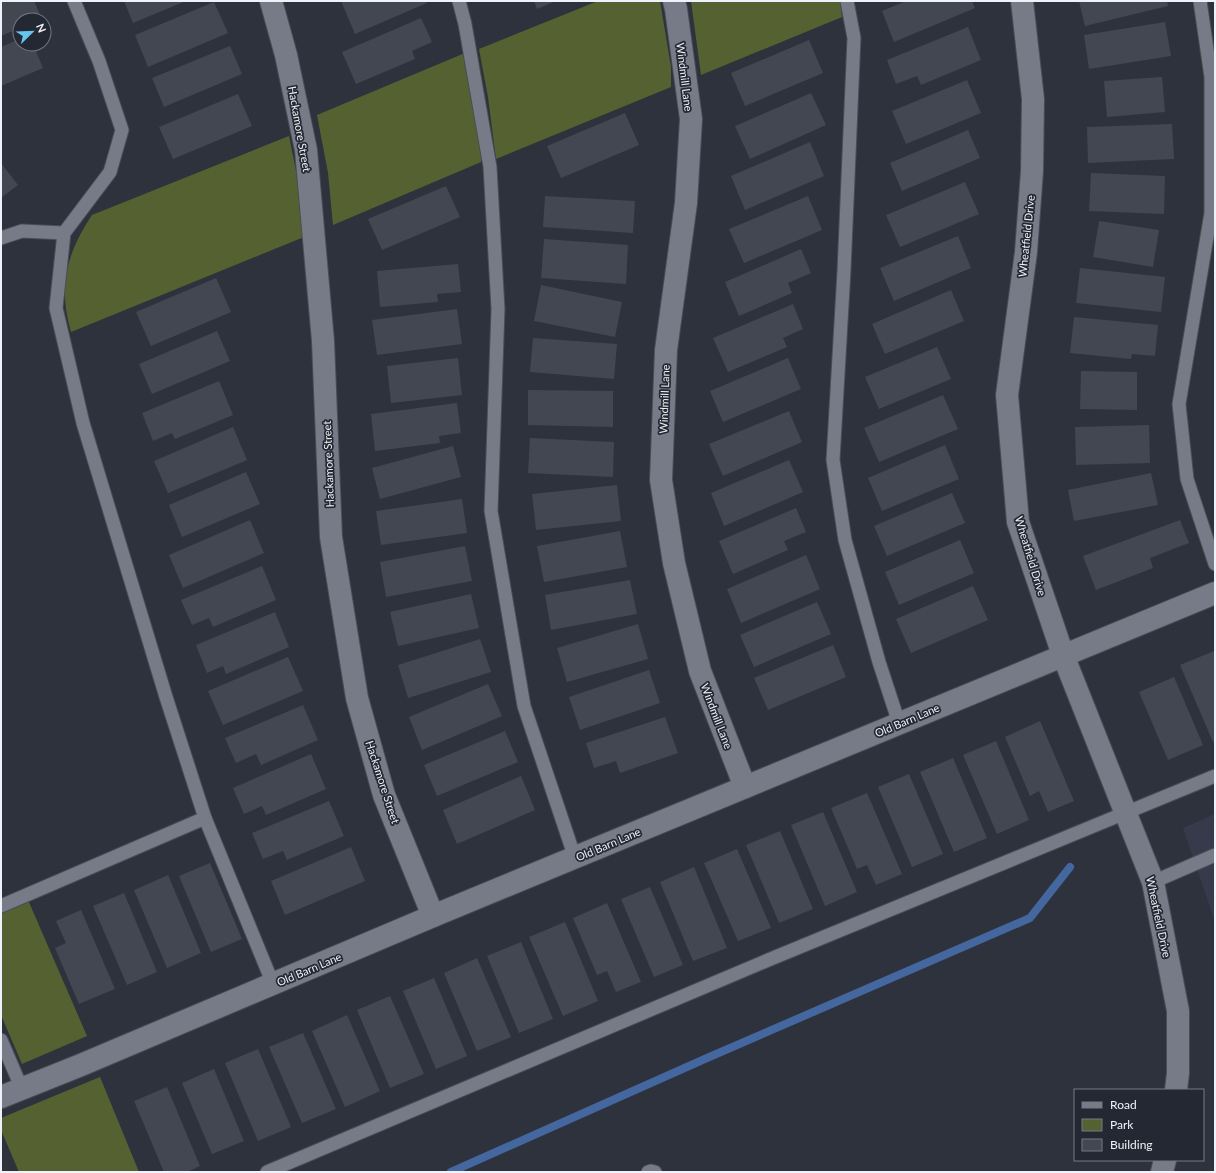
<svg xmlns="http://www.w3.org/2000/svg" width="1216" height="1173" font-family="Lato,sans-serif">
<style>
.built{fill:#363b4c}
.green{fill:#566131}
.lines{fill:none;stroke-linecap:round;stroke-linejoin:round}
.stream{stroke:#44679f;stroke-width:8}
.building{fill:#434752}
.service-casing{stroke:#4a4d56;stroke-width:15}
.minor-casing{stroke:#4a4d56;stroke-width:24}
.service{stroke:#777b88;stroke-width:13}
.minor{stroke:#777b88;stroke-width:22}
.labels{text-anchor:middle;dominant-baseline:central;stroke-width:3.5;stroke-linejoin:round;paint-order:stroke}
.street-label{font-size:11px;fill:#eff2f9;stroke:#242832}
</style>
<rect width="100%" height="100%" fill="#2e323d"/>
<path class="built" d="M 1215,814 L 1215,922 L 1183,828 Z"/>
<g class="green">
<path d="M 598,1 L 660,1 L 671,67 L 671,87 L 496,159 L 488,97 L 479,49 Z"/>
<path d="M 691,1 L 840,1 L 842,17 L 701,75 Z"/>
<path d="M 465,53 L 481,148 L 481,162 L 333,225 L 328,173 L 317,115 Z"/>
<path d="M 289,136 L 297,176 L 304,237 L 71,332 C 58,287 66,254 92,215 Z"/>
<path d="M 28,900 L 87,1036 L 22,1064 L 1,1015 L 1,912 Z"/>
<path d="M 100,1077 L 139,1172 L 19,1172 L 1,1130 L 1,1118 Z"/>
</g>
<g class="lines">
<path class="stream" d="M 451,1172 L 707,1058 L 1030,918 L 1070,867"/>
</g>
<g class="building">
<path d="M 1,1 L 34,1 L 42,19 L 39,20 L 20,20 L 20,28 L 1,36 Z"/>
<path d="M 124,1 L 186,1 L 133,23 Z"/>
<path d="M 341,1 L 426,1 L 427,3 L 355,34 Z"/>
<path d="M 534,1 L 556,1 L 537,9 Z"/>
<path d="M 906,1 L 972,1 L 975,8 L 894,42 L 882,11 Z"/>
<path d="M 1079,1 L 1167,1 L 1168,6 L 1085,26 Z"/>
<path d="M 214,2 L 228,33 L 148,67 L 135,35 Z"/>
<path d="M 421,18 L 432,42 L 412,51 L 415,59 L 356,84 L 342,52 Z"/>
<path d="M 1165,22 L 1171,56 L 1089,69 L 1084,35 Z"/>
<path d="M 968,27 L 981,60 L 921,85 L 917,76 L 896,84 L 887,60 Z"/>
<path d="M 20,39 L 20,44 L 33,44 L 43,68 L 1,86 L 1,47 Z"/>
<path d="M 809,40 L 823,73 L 745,106 L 731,73 Z"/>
<path d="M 230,46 L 242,74 L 164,107 L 152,78 Z"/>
<path d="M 1162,77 L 1165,112 L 1107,117 L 1104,81 Z"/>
<path d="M 967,80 L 981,113 L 906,144 L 892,111 Z"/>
<path d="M 811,93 L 826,125 L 750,159 L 735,126 Z"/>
<path d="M 238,94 L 252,126 L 173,159 L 159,127 Z"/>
<path d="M 625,113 L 639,145 L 561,178 L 547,146 Z"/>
<path d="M 1172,124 L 1174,159 L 1088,163 L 1087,127 Z"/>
<path d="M 968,130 L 980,158 L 902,191 L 890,163 Z"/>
<path d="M 810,142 L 824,176 L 745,210 L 731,176 Z"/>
<path d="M 1,163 L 18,185 L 1,198 Z"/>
<path d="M 1091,173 L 1165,176 L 1164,214 L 1089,211 Z"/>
<path d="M 965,182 L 979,214 L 900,247 L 886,215 Z"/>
<path d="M 446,186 L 460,217 L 382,250 L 368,219 Z"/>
<path d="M 545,196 L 635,201 L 633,233 L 543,227 Z"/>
<path d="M 808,196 L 822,230 L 744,263 L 729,229 Z"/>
<path d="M 1099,221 L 1159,230 L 1153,267 L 1093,257 Z"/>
<path d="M 958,236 L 971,268 L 894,301 L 880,268 Z"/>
<path d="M 544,239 L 628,245 L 626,284 L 541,278 Z"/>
<path d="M 801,249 L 811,273 L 788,283 L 792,293 L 739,316 L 725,282 Z"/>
<path d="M 458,264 L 461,292 L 437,294 L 438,302 L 380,307 L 377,271 Z"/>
<path d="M 1080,268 L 1165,277 L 1161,312 L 1076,303 Z"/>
<path d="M 216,278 L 231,312 L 151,346 L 136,312 Z"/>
<path d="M 541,285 L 622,302 L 615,337 L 534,321 Z"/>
<path d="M 951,290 L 964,321 L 885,354 L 872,324 Z"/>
<path d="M 793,304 L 803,329 L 783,338 L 787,347 L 728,372 L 713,338 Z"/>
<path d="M 457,309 L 462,344 L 377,355 L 372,320 Z"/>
<path d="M 1074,317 L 1158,325 L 1155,356 L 1132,354 L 1131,359 L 1070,353 Z"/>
<path d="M 217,331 L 230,361 L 152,394 L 139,364 Z"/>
<path d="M 533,338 L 617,344 L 614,379 L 530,372 Z"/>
<path d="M 937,347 L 951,379 L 879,409 L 865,377 Z"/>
<path d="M 458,358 L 462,395 L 391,403 L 387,366 Z"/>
<path d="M 788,358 L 801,389 L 723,422 L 710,391 Z"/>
<path d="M 1081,371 L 1137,372 L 1137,410 L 1080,409 Z"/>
<path d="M 219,381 L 233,415 L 175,439 L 172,433 L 153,441 L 142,413 Z"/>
<path d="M 528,390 L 613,391 L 613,427 L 528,425 Z"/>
<path d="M 943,395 L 958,429 L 879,462 L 864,428 Z"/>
<path d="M 457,403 L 461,433 L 439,436 L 440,443 L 375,451 L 371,414 Z"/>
<path d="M 789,411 L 802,442 L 723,476 L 709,444 Z"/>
<path d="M 1149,425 L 1150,463 L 1076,465 L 1075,427 Z"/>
<path d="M 233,427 L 247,460 L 168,493 L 154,461 Z"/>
<path d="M 530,438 L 614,442 L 613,477 L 528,473 Z"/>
<path d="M 945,445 L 959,479 L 882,511 L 868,478 Z"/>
<path d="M 453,446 L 461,477 L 380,499 L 372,468 Z"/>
<path d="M 789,460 L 803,492 L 724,526 L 711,493 Z"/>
<path d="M 246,472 L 260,504 L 182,537 L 169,505 Z"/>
<path d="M 1151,473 L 1158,505 L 1074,521 L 1068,490 Z"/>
<path d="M 617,485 L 621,521 L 536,530 L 532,494 Z"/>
<path d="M 952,493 L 965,523 L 887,556 L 874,526 Z"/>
<path d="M 462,499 L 467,533 L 381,545 L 376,511 Z"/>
<path d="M 796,508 L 806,532 L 784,541 L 788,550 L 733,574 L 719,541 Z"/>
<path d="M 250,520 L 264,553 L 183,588 L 169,555 Z"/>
<path d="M 1180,520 L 1189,543 L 1150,558 L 1153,568 L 1096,590 L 1083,556 Z"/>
<path d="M 620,531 L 627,567 L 544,582 L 537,546 Z"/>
<path d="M 960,540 L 974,573 L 899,605 L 885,572 Z"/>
<path d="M 465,546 L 472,581 L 386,597 L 380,562 Z"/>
<path d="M 806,555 L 820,589 L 741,623 L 727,589 Z"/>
<path d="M 262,566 L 276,600 L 213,627 L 209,618 L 192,625 L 181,600 Z"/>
<path d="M 630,580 L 637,614 L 551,630 L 545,595 Z"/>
<path d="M 973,586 L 988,620 L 911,653 L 896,619 Z"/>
<path d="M 471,594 L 479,628 L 398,646 L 390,612 Z"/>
<path d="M 817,602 L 831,634 L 754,667 L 740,635 Z"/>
<path d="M 275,612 L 289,647 L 226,674 L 223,666 L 207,673 L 196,645 Z"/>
<path d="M 638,624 L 648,659 L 567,682 L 557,648 Z"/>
<path d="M 480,639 L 491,672 L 408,698 L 398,665 Z"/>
<path d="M 833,645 L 846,677 L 768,710 L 754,678 Z"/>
<path d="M 1214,651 L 1215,653 L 1215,741 L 1213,742 L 1180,665 Z"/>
<path d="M 288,657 L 303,691 L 223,725 L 208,691 Z"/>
<path d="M 649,670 L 660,703 L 580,730 L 569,697 Z"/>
<path d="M 1174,677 L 1203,745 L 1168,760 L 1139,692 Z"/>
<path d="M 488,684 L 502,716 L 422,750 L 409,717 Z"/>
<path d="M 303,705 L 318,740 L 261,765 L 256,754 L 236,763 L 225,738 Z"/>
<path d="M 665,717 L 678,753 L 620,773 L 616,761 L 594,768 L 586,743 Z"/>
<path d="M 1040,721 L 1074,801 L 1048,812 L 1039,791 L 1030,796 L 1005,737 Z"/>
<path d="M 505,731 L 518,762 L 437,796 L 424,765 Z"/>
<path d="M 996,741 L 1029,820 L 997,834 L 963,755 Z"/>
<path d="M 311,754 L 326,789 L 266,815 L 262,806 L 244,814 L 233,788 Z"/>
<path d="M 953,758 L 987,838 L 954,852 L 920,772 Z"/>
<path d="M 909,774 L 943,854 L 912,867 L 878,787 Z"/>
<path d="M 521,776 L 535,810 L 457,844 L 443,810 Z"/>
<path d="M 867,793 L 902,874 L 876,885 L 867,865 L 857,869 L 831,808 Z"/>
<path d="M 329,801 L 344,836 L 287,860 L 283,851 L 263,859 L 252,833 Z"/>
<path d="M 823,812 L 857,892 L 825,906 L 791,825 Z"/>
<path d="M 780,831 L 813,909 L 779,923 L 746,845 Z"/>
<path d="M 351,847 L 365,881 L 285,915 L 271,881 Z"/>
<path d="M 737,849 L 771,928 L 738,941 L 704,863 Z"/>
<path d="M 210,863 L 242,939 L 211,952 L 179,876 Z"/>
<path d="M 694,867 L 727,948 L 693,961 L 660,882 Z"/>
<path d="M 168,875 L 201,953 L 167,968 L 134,890 Z"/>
<path d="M 650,887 L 683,965 L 654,977 L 621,899 Z"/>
<path d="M 124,893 L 157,972 L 127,985 L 93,906 Z"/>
<path d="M 607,903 L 641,982 L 616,992 L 607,971 L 597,975 L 573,918 Z"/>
<path d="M 81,910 L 115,989 L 79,1004 L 55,948 L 66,943 L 56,921 Z"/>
<path d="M 565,922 L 598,1001 L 563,1016 L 529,937 Z"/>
<path d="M 521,942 L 553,1019 L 519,1033 L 487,956 Z"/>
<path d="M 477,958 L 511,1037 L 477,1051 L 444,973 Z"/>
<path d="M 434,978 L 467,1056 L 436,1069 L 403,991 Z"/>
<path d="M 390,996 L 424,1074 L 390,1088 L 357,1010 Z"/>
<path d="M 347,1015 L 380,1091 L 345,1107 L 312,1031 Z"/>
<path d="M 303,1033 L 336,1109 L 302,1123 L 269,1047 Z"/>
<path d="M 258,1049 L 291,1127 L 258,1141 L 225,1063 Z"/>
<path d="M 214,1069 L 244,1141 L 212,1154 L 182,1083 Z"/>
<path d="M 167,1087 L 200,1166 L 187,1172 L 164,1172 L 134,1101 Z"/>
</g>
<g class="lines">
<defs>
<g id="service">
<path d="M 74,1 L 99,61 L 122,130 L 110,172 L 64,233 L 56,308 L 83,423 L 166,697 L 205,818 L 273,984"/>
<path d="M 459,1 L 465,24 L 490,167 L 498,309 L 491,511 L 524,706 L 575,858"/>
<path d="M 847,1 L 854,38 L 844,271 L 833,460 L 845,540 L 879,662 L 899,723"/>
<path d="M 1200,1 L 1211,77 L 1211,213 L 1179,404 L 1187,479 L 1215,564"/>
<path d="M 1,238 L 22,231 L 64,233"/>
<path d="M 1153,882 L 1215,855"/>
<path d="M 1,906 L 205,818"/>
<path d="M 1,1040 L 22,1089"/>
<path d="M 267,1172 L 773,958 L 1215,776"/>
<path d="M 648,1172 L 651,1171 L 655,1172"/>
</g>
<g id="minor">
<path d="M 271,1 L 286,55 L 306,150 L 323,341 L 331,537 L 357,698 L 384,795 L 433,916"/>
<path d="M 674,1 L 676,9 L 691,119 L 686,203 L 666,350 L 661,480 L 674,563 L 700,671 L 745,787"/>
<path d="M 1022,1 L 1033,99 L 1032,171 L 1026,252 L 1007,395 L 1018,522 L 1063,655 L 1153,882 L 1178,1011 L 1178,1073 L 1176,1090"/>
<path d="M 1,1097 L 81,1065 L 433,916 L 1215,593"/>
<path d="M 1162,1172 L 1165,1160"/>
</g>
</defs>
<use href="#service" class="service-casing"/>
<use href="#minor" class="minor-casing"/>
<use href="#service" class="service"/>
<use href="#minor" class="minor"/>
</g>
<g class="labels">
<g class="street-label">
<text transform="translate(685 77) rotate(83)">Windmill Lane</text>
<text transform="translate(300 129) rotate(80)">Hackamore Street</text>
<text transform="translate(1026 236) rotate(-84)">Wheatfield Drive</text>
<text transform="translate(664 399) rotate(-88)">Windmill Lane</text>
<text transform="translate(328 464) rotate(-92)">Hackamore Street</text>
<text transform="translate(1031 556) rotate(73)">Wheatfield Drive</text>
<text transform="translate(717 716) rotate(69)">Windmill Lane</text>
<text transform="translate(907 720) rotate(-23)">Old Barn Lane</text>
<text transform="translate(383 782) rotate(72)">Hackamore Street</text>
<text transform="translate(608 844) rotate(-23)">Old Barn Lane</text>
<text transform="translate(1159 917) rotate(78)">Wheatfield Drive</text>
<text transform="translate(309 969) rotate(-23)">Old Barn Lane</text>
</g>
</g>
<rect width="1216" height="1173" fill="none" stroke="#eff2f9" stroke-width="4"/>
<rect x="1074" y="1089" width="130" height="72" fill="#242832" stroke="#757982"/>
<rect x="1082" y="1102" width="20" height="6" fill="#777b88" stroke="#757982"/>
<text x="1110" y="1109" font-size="12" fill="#eff2f9">Road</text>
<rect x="1082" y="1119" width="20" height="12" fill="#566131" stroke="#757982"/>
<text x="1110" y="1129" font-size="12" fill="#eff2f9">Park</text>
<rect x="1082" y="1139" width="20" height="12" fill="#434752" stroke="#757982"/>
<text x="1110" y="1149" font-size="12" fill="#eff2f9">Building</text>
<g transform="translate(32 32) rotate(67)"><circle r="19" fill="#242832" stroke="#757982"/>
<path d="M0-3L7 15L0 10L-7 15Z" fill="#65c5ee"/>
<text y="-6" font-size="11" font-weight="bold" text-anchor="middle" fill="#eff2f9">N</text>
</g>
</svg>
